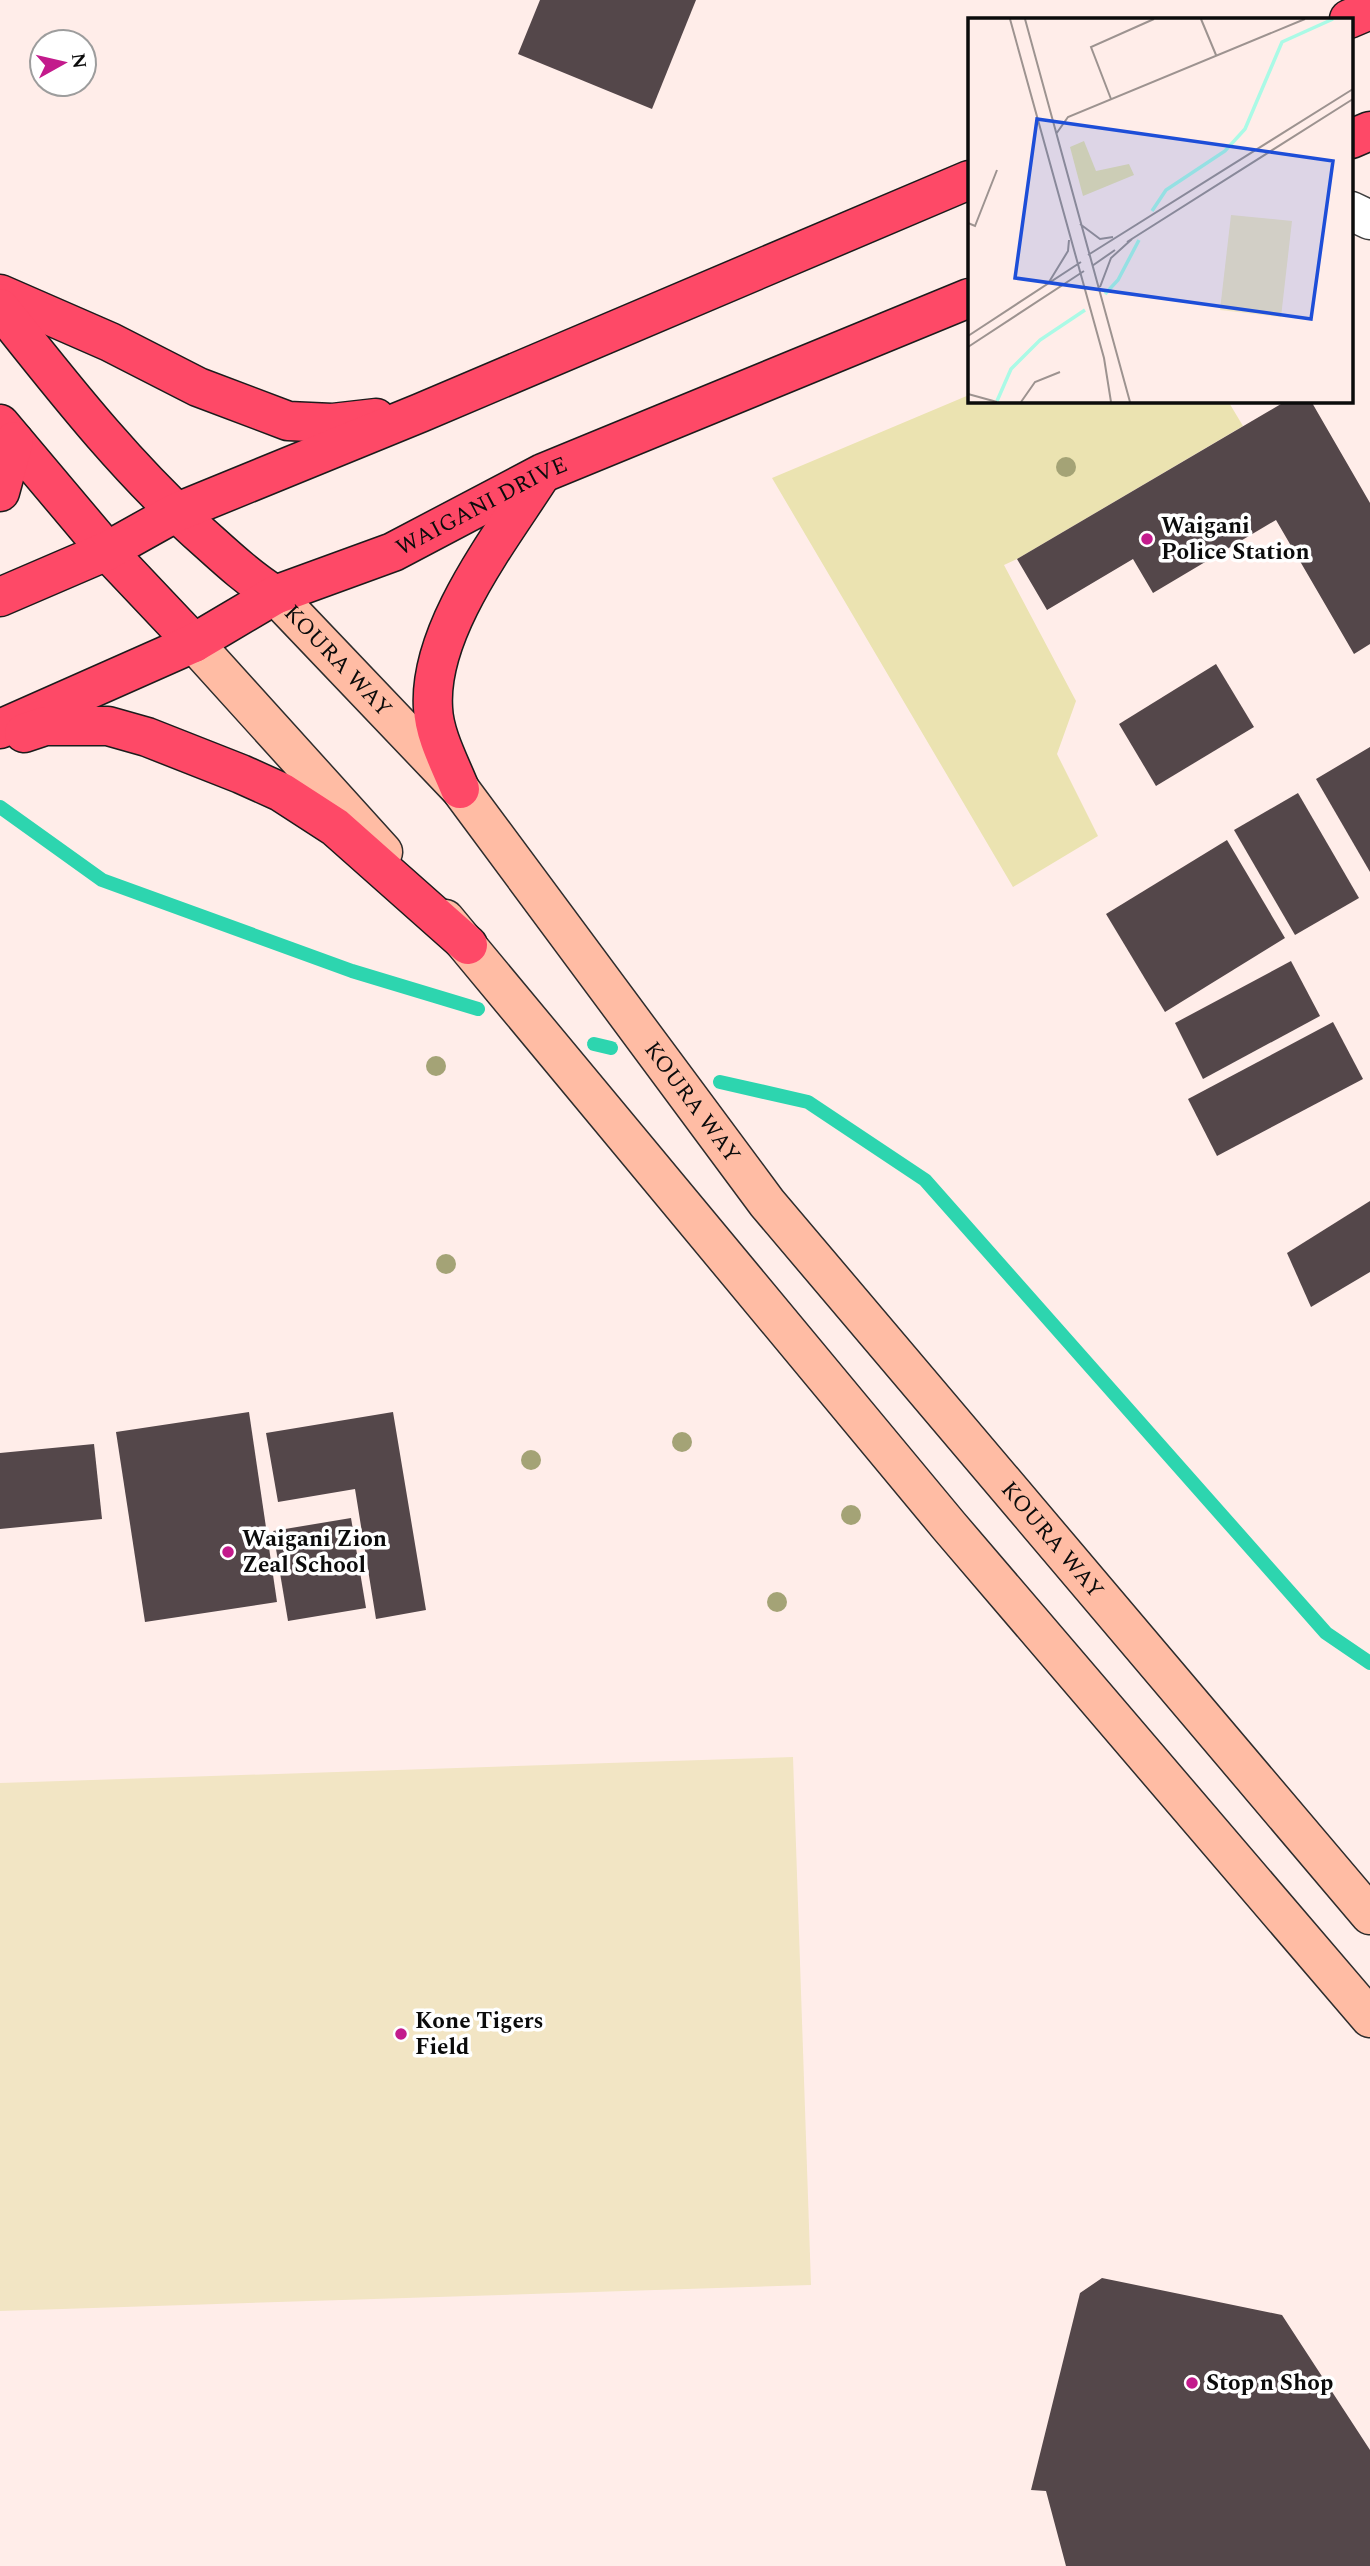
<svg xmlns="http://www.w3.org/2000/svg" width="1370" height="2566" font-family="Spectral,serif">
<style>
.green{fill:#ebe3b1}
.pitch{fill:#f2e5c4}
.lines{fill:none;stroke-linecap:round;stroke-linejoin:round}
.stream{stroke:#2dd5af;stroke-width:14}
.building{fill:#54474a}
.street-casing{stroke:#3e3e3e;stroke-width:41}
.secondary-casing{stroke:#2d2d2d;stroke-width:41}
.highway-casing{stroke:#1c1c1c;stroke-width:41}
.street{stroke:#fff;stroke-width:38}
.secondary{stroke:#ffbca4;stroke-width:38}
.highway{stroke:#fe4967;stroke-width:38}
.tree{fill:#a4a376}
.poi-dot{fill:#c31b8c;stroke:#fff;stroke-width:2.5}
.labels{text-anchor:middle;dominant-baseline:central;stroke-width:7;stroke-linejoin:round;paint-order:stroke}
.street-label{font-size:23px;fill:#0b0b0b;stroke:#fff}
.poi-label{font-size:23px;font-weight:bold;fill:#0b0b0b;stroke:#fff;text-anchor:start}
.inset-river{fill:none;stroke:#abfae6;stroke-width:3.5}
.inset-road{fill:none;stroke:#9d9390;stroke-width:2}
.view{fill:#1d4ed8;fill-opacity:0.15;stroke:#1d4ed8;stroke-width:3.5}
.inset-edge{fill:none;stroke:#0b0b0b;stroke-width:3.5}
</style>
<rect width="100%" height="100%" fill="#ffede9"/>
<path class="green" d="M 969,395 L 969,401 L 1228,401 L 1243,426 L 1017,559 L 1004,565 L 1076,701 L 1057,754 L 1098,836 L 1013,887 L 772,478 Z"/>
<path class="pitch" d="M 793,1757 L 811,2285 L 0,2311 L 0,1783 Z"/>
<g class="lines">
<g class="stream">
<path d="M 0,807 L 102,880 L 352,971 L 478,1009"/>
<path d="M 594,1044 L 611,1048"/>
<path d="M 720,1082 L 808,1102 L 925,1180 L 1326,1633 L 1370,1663"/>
</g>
</g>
<g class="building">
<path d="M 540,0 L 696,0 L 652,109 L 518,54 Z"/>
<path d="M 1286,401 L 1311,401 L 1370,503 L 1370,644 L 1354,654 L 1276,520 L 1153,593 L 1133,559 L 1047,610 L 1017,559 Z"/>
<path d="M 1216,664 L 1254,727 L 1156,786 L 1119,724 Z"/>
<path d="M 1370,747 L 1370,872 L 1316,779 Z"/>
<path d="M 1298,793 L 1359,898 L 1295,935 L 1234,830 Z"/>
<path d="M 1227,840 L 1285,938 L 1165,1012 L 1106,914 Z"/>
<path d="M 1291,961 L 1320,1016 L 1203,1079 L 1175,1023 Z"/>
<path d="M 1333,1022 L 1363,1079 L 1217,1156 L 1188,1099 Z"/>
<path d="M 1370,1201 L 1370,1272 L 1311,1307 L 1287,1253 Z"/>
<path d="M 249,1412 L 277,1602 L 145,1622 L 116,1432 Z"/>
<path d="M 393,1412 L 426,1610 L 376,1619 L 355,1489 L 278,1502 L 266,1433 Z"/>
<path d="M 94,1444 L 102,1519 L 0,1529 L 0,1453 Z"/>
<path d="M 351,1518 L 366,1608 L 288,1621 L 273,1531 Z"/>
<path d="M 1102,2278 L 1282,2315 L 1370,2450 L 1370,2566 L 1066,2566 L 1046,2491 L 1031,2490 L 1080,2293 Z"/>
</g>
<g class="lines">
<defs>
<path id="street" d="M 1351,211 L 1370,220"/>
<g id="secondary">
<path id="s1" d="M 275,595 L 460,789 L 767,1203 L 1370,1915"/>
<path d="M 194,643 L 383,852"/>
<path d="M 445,919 L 949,1526 L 1370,2018"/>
</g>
<g id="highway">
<path d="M 1349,19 L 1370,10"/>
<path d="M 1351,139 L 1370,131"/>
<path d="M 0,294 L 110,342 L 198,387 L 288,421 L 332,423 L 376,418"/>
<path d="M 0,308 C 65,390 130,473 209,542 C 230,561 251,580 275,595"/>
<path d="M 0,424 L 107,551 L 194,643"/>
<path d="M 0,492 L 14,441"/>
<path d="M 0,597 L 107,551 L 175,513 L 420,413 L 969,180"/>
<path id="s2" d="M 0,729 L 194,643 L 275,595 L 393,552 L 543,473 L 969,298"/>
<path d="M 24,733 L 45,726 L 108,726 L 147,737 L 241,774 L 281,792 L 335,827 L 468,945"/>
<path d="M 460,789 C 450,764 434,735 433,708 C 428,630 500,539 541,475"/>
</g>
</defs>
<use href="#street" class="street-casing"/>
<use href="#secondary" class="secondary-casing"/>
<use href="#highway" class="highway-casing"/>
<use href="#street" class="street"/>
<use href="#secondary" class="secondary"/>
<use href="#highway" class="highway"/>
</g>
<g class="tree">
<circle cx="1066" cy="467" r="10"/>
<circle cx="436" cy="1066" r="10"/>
<circle cx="446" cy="1264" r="10"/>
<circle cx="682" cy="1442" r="10"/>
<circle cx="531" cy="1460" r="10"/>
<circle cx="851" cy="1515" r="10"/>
<circle cx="777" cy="1602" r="10"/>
</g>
<g class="poi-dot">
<circle cx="1147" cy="539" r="7"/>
<circle cx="228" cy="1552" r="7"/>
<circle cx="401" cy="2034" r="7"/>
<circle cx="1192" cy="2383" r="7"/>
</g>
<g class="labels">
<g class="street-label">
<text stroke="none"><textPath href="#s2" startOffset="532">WAIGANI DRIVE</textPath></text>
<text stroke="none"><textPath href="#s1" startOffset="91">KOURA WAY</textPath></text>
<text stroke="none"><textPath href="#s1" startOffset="658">KOURA WAY</textPath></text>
<text stroke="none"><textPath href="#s1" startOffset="1225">KOURA WAY</textPath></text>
</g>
<g class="poi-label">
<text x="1161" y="526">Waigani<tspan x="1161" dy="26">Police Station</tspan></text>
<text x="242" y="1539">Waigani Zion<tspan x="242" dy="26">Zeal School</tspan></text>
<text x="415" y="2021">Kone Tigers<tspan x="415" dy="26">Field</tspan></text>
<text x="1206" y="2383">Stop n Shop</text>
</g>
</g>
<g transform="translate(968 18)">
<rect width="385" height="385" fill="#ffede9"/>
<path d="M 116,123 L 128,153 L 161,146 L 166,157 L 115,178 L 102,129 Z" fill="#ebe3b1"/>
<path d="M 263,197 L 324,203 L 313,299 L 252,292 Z" fill="#f2e5c4"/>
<path class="inset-river" d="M 184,193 L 198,172 L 257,133 L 277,111 L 314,24 L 365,1M 137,276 L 150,262 L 171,222M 29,383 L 43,351 L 72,322 L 117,292"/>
<path class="inset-road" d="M 42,1 L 136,340 L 143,384M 57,1 L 162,384M 233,1 L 248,37M 143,81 L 123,29 L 186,1M 88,116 L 100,99 L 337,1M 0,205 L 7,208 L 29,152M 112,206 L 132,221 L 145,219M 159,224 L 385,81M 120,237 L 385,71M 124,248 L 147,232M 81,264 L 100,233 L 101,222M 132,269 L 143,240 L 164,221M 0,318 L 113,244M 0,329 L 116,253M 0,376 L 29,384M 53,384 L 67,364 L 92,354"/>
<path class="view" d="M 69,101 L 365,143 L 343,301 L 47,260 Z"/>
<rect width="385" height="385" class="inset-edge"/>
</g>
<g transform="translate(63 63) rotate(82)"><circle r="33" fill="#ffffff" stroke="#9d9d9d" stroke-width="2"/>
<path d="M0-5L12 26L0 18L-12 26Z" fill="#c31b8c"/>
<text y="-10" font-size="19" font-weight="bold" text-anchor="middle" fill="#0b0b0b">N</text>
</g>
</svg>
